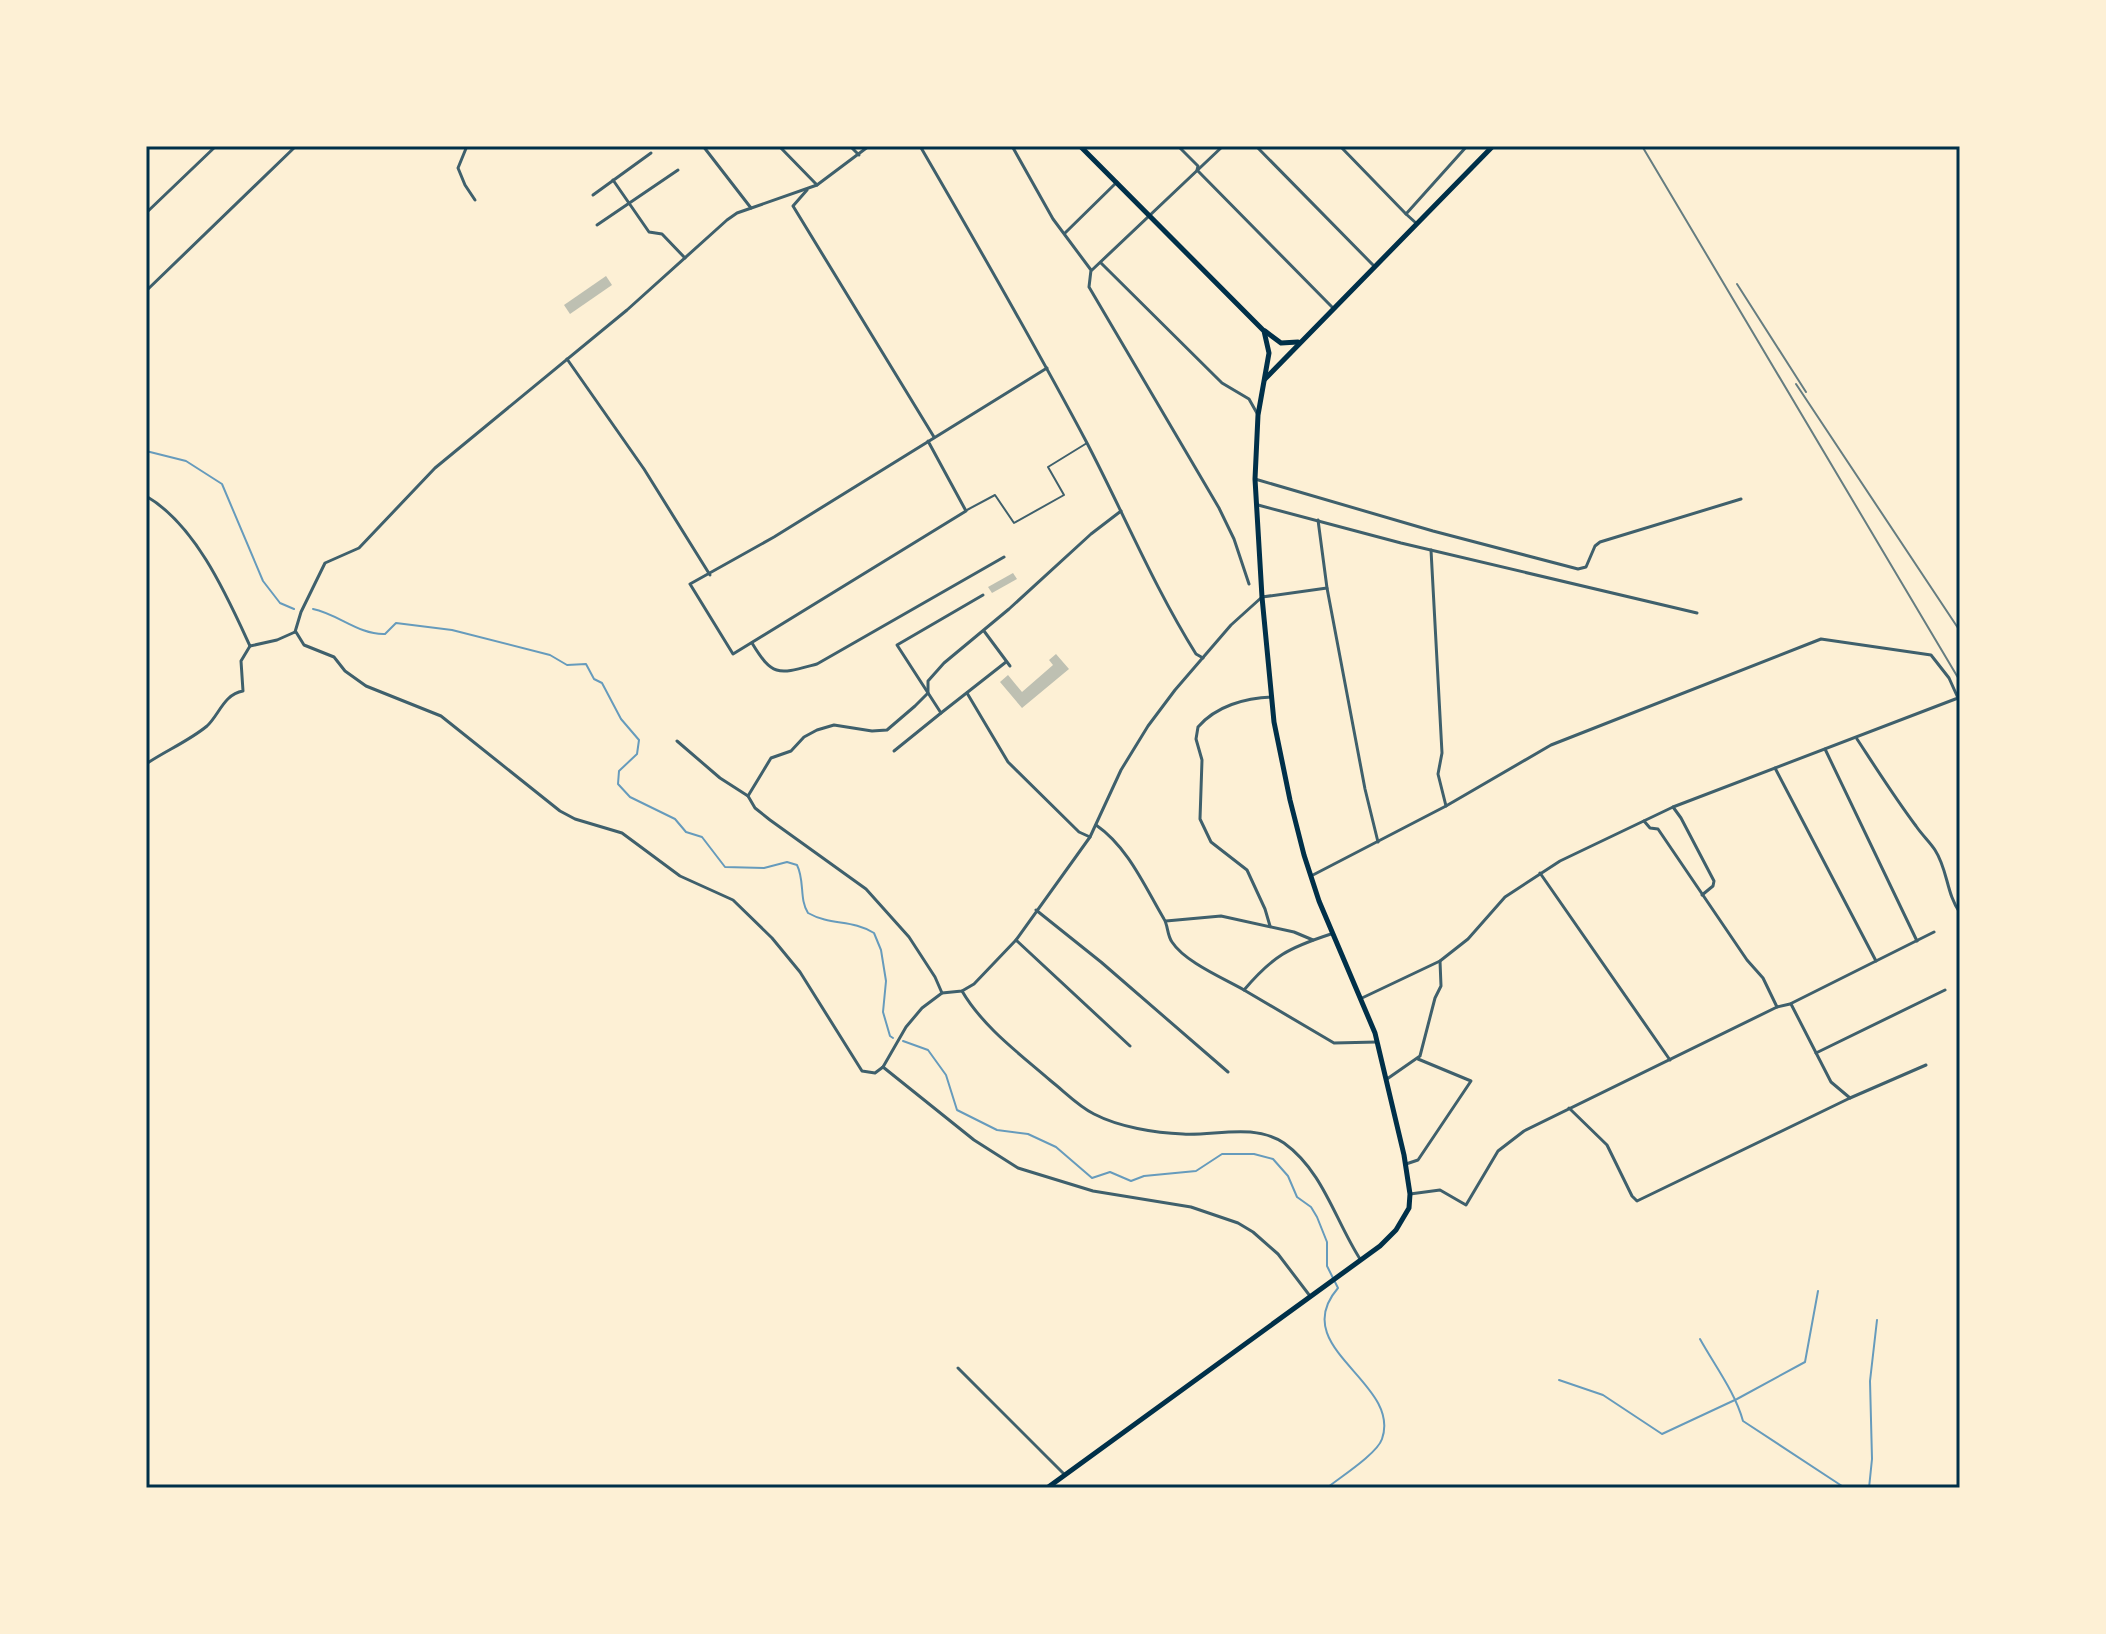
<svg xmlns="http://www.w3.org/2000/svg" width="2106" height="1634" font-family="Manrope,sans-serif">
<style>
.lines{fill:none;stroke-linecap:round;stroke-linejoin:round}
.stream{stroke:#669bbc;stroke-width:2}
.building{fill:#bec0b2}
.service{stroke:#3f606c;stroke-width:2}
.minor{stroke:#3f606c;stroke-width:3}
.primary{stroke:#003049;stroke-width:5}
.rail{stroke:#657d81;stroke-width:2}
.neatline{fill:none;stroke:#003049;stroke-width:3}
</style>
<rect width="100%" height="100%" fill="#fdf0d5"/>
<g class="lines">
<g class="stream">
<path d="M 146,451 L 186,461 L 222,484 L 263,581 L 280,603 L 294,609"/>
<path d="M 313,609 C 338,614 359,635 385,634 L 396,623 L 452,630 L 550,655 L 567,665 L 586,664 L 594,679 L 602,683 L 621,719 L 639,740 L 637,754 L 619,771 L 618,784 L 630,797 L 675,819 L 686,832 L 702,837 L 725,867 L 764,868 L 787,862 L 797,865 C 805,881 799,899 808,913 C 831,926 852,919 874,933 L 881,950 L 886,981 L 883,1012 L 890,1036 L 893,1038"/>
<path d="M 903,1041 L 928,1050 L 946,1075 L 957,1110 L 997,1130 L 1028,1134 L 1056,1147 L 1092,1178 L 1110,1172 L 1131,1181 L 1144,1176 L 1196,1171 L 1222,1154 L 1254,1154 L 1273,1159 L 1288,1176 L 1297,1197 L 1311,1207 L 1317,1217 L 1327,1242 L 1327,1266 L 1338,1288 C 1286,1348 1402,1382 1382,1439 C 1377,1454 1339,1478 1327,1488"/>
<path d="M 1700,1339 C 1715,1366 1735,1392 1743,1421 L 1845,1488"/>
<path d="M 1559,1380 L 1603,1395 L 1662,1434 L 1737,1399 L 1805,1362 L 1818,1291"/>
<path d="M 1869,1488 L 1872,1459 L 1870,1381 L 1877,1320"/>
</g>
</g>
<g class="building">
<path d="M 606,276 L 612,285 L 570,314 L 564,305 Z"/>
<path d="M 1013,573 L 1017,579 L 992,593 L 988,587 Z"/>
<path d="M 1056,654 L 1069,669 L 1022,708 L 1000,682 L 1008,675 L 1022,692 L 1053,665 L 1049,660 Z"/>
</g>
<g class="lines">
<path class="service" d="M 967,510 L 995,495 L 1014,523 L 1064,495 L 1048,467 L 1087,443"/>
<g class="minor">
<path d="M 467,146 L 458,168 L 465,185 L 475,200"/>
<path d="M 703,146 L 751,208"/>
<path d="M 779,146 L 817,185"/>
<path d="M 850,146 L 859,155"/>
<path d="M 920,146 C 977,244 1034,343 1087,443 C 1124,514 1154,587 1196,654 L 1203,658"/>
<path d="M 1012,146 L 1053,219 L 1091,270 L 1089,287 L 1219,508 L 1234,539 L 1249,584"/>
<path d="M 1178,146 L 1198,166 L 1197,170 L 1332,307"/>
<path d="M 1256,146 L 1374,266"/>
<path d="M 1340,146 L 1406,214"/>
<path d="M 613,180 L 649,232 L 662,234 L 685,258"/>
<path d="M 807,190 L 793,206 L 934,437"/>
<path d="M 593,195 L 651,153"/>
<path d="M 146,213 L 216,146"/>
<path d="M 1416,223 L 1406,214 L 1467,146"/>
<path d="M 597,225 L 678,170"/>
<path d="M 1065,233 L 1117,182"/>
<path d="M 1101,263 L 1222,383 L 1249,399 L 1258,415"/>
<path d="M 1092,270 L 1223,146"/>
<path d="M 146,291 L 296,146"/>
<path d="M 567,359 L 644,469 L 710,575"/>
<path d="M 928,441 L 966,511 L 733,654 L 690,584 L 774,537 L 1047,368"/>
<path d="M 1255,479 L 1433,531 L 1578,569 L 1586,567 L 1595,546 L 1600,542 L 1741,499"/>
<path d="M 146,496 C 196,525 227,596 250,646 L 277,640 L 295,632"/>
<path d="M 1258,505 L 1401,543 L 1697,613"/>
<path d="M 1318,520 L 1327,588 L 1365,789 L 1378,842"/>
<path d="M 1431,550 L 1442,753 L 1438,774 L 1446,806"/>
<path d="M 984,631 L 1010,666"/>
<path d="M 295,632 L 301,612 L 325,563 L 359,548 L 435,468 L 627,310 L 727,220 L 737,213 L 817,185 L 869,146"/>
<path d="M 296,632 L 304,645 L 334,657 L 345,671 L 366,686 L 441,716 L 560,811 L 575,819 L 622,833 L 680,876 L 733,900 L 772,938 L 800,972 L 862,1071 L 875,1073 L 883,1067"/>
<path d="M 752,643 C 773,678 779,674 817,664 L 1004,557"/>
<path d="M 967,693 L 1008,762 L 1079,832 L 1090,837"/>
<path d="M 941,713 L 1006,662"/>
<path d="M 1857,739 C 1876,768 1895,798 1916,826 C 1922,835 1930,842 1935,850 C 1948,870 1946,893 1960,913"/>
<path d="M 677,741 L 720,778 L 748,796"/>
<path d="M 1825,749 L 1917,941"/>
<path d="M 894,751 L 941,713 L 897,645 L 983,595"/>
<path d="M 146,764 C 165,751 189,741 207,726 C 219,715 224,694 243,691 L 241,661 L 250,646"/>
<path d="M 1775,768 L 1876,961"/>
<path d="M 1673,807 L 1681,818 L 1714,881 L 1713,886 L 1702,895"/>
<path d="M 1644,821 L 1650,828 L 1658,829 L 1747,960 L 1763,978 L 1777,1007"/>
<path d="M 1096,825 C 1128,847 1145,887 1164,919 C 1168,925 1167,935 1172,942 C 1185,962 1223,978 1244,990 C 1273,956 1288,948 1331,934"/>
<path d="M 1540,873 L 1670,1060"/>
<path d="M 1311,876 L 1446,806 L 1551,745 L 1821,639 L 1931,655 L 1949,678 L 1958,698 L 1673,807 L 1560,861 L 1505,897 L 1468,939 L 1440,961 L 1362,998"/>
<path d="M 1036,910 L 1101,962 L 1228,1072"/>
<path d="M 1166,921 L 1221,916 L 1294,932 L 1313,940"/>
<path d="M 1270,926 L 1265,909 L 1247,870 L 1211,842 L 1200,819 L 1202,760 L 1196,739 L 1198,727 C 1216,706 1245,698 1272,697"/>
<path d="M 1016,940 L 1130,1046"/>
<path d="M 1244,990 L 1334,1043 L 1377,1042"/>
<path d="M 962,991 C 983,1027 1020,1054 1051,1081 C 1065,1092 1078,1106 1094,1114 C 1119,1127 1155,1133 1183,1134 C 1215,1136 1254,1123 1284,1143 C 1323,1171 1335,1220 1360,1259"/>
<path d="M 942,993 L 935,977 L 909,937 L 866,889 L 770,820 L 755,808 L 748,796 L 771,758 L 791,751 L 804,737 L 817,730 L 834,725 L 872,731 L 887,730 L 915,706 L 928,693 L 928,681 L 944,663 L 1009,609 L 1091,534 L 1121,511"/>
<path d="M 1791,1004 L 1831,1082 L 1850,1098"/>
<path d="M 1816,1053 L 1945,990"/>
<path d="M 883,1067 L 906,1027 L 922,1008 L 942,993 L 962,991 L 974,984 L 1016,940 L 1090,837 L 1121,770 L 1148,726 L 1175,690 L 1231,625 L 1262,597 L 1327,588"/>
<path d="M 883,1067 L 974,1140 L 1018,1168 L 1093,1191 L 1191,1207 L 1238,1223 L 1253,1232 L 1278,1254 L 1310,1296"/>
<path d="M 1387,1079 L 1420,1056 L 1435,998 L 1441,986 L 1440,961"/>
<path d="M 1569,1108 L 1607,1145 L 1632,1196 L 1637,1201 L 1850,1098 L 1926,1065"/>
<path d="M 1406,1164 L 1418,1160 L 1471,1081 L 1418,1059"/>
<path d="M 1410,1194 L 1440,1190 L 1466,1205 L 1498,1151 L 1524,1131 L 1777,1007 L 1790,1004 L 1934,932"/>
<path d="M 958,1368 L 1065,1475"/>
</g>
<g class="primary">
<path d="M 1265,331 L 1281,343 L 1298,342"/>
<path d="M 1265,379 L 1493,146"/>
<path d="M 1047,1488 L 1380,1246 L 1396,1230 L 1409,1208 L 1410,1194 L 1404,1155 L 1375,1033 L 1319,901 L 1304,855 L 1290,800 L 1274,722 L 1262,597 L 1255,479 L 1258,415 L 1269,353 L 1264,331 L 1080,146"/>
</g>
<g class="rail">
<path d="M 1642,146 L 1960,681"/>
<path d="M 1737,284 L 1806,392"/>
<path d="M 1796,384 L 1960,631"/>
</g>
</g>
<rect width="2106" height="1634" fill="none" stroke="#fdf0d5" stroke-width="296"/>
<rect x="148" y="148" width="1810" height="1338" class="neatline"/>
</svg>
